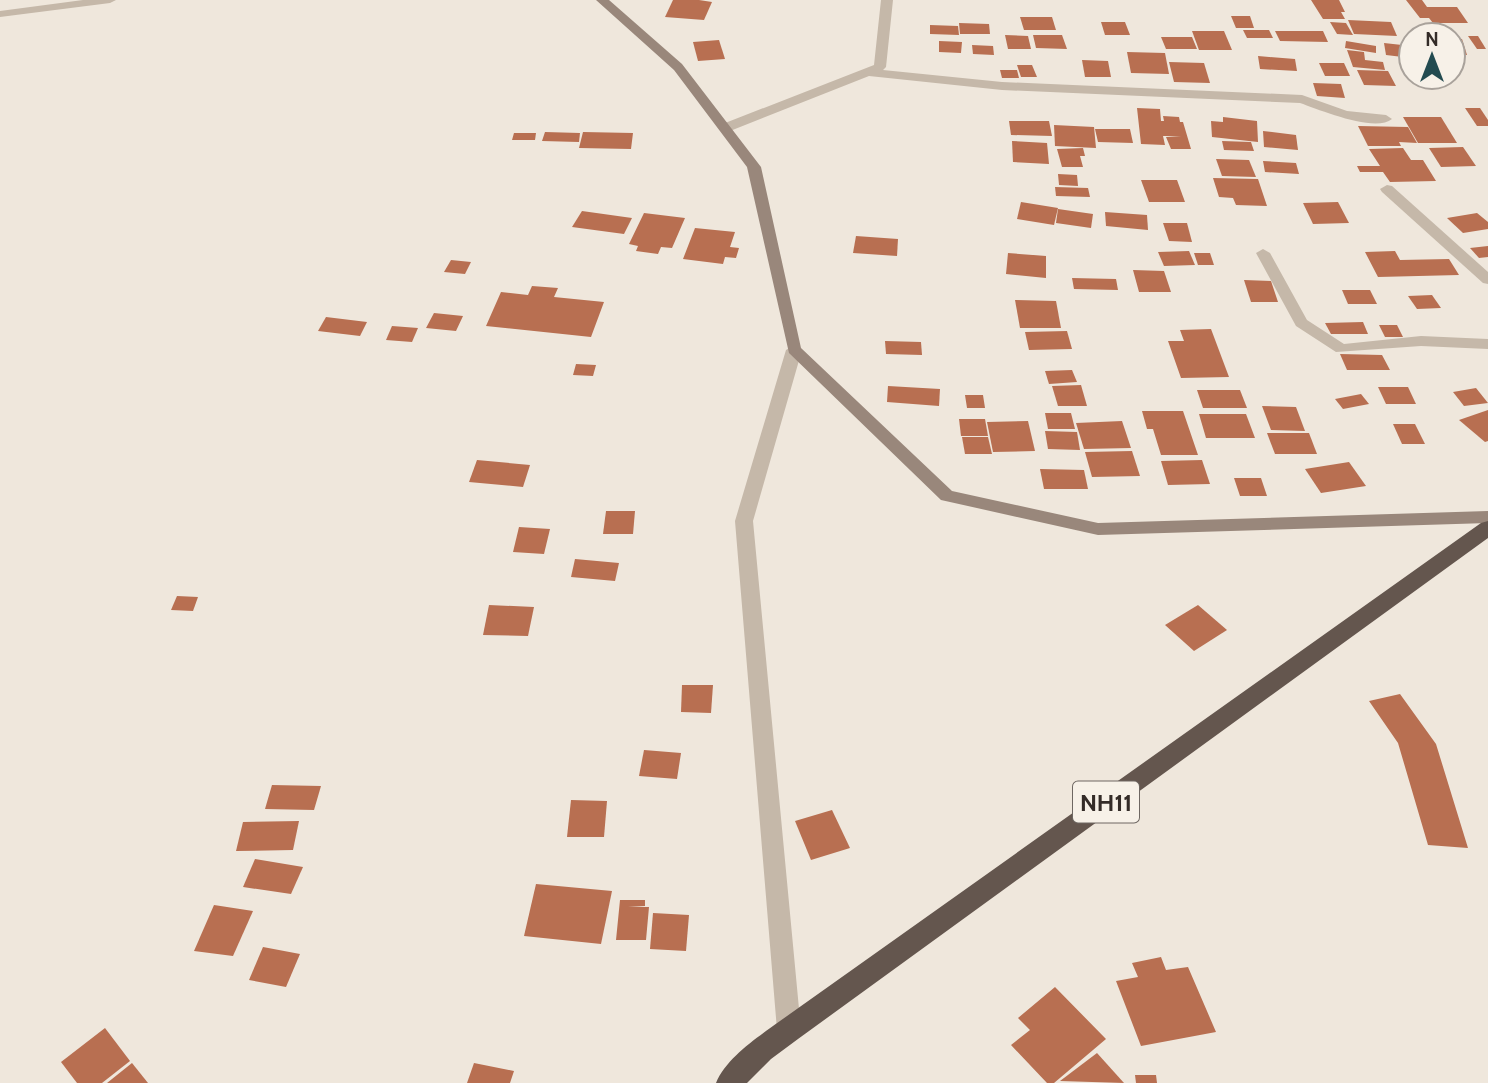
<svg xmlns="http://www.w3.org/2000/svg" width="1488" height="1083" font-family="Cabin,sans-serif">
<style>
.building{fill:#b86f51}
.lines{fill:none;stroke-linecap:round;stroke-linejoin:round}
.service{fill:#c5b8a9;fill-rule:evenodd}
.minor{fill:#c5b8a9;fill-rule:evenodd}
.secondary{fill:#99877b;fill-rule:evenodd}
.trunk{fill:#64564e;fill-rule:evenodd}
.labels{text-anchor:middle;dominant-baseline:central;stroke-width:5;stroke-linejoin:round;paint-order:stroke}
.shield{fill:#f7f1e8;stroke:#6e6762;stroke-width:2}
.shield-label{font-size:24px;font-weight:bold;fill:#342c28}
</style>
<rect width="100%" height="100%" fill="#efe7dc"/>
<g class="building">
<path d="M 673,0 L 699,0 L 712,2 L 704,20 L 665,17 Z"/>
<path d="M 1311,0 L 1339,0 L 1345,12 L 1341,12 L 1345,19 L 1323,19 Z"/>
<path d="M 1406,0 L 1422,0 L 1427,7 L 1457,7 L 1468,23 L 1433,23 L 1429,18 L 1420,18 Z"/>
<path d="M 1231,16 L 1250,16 L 1254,28 L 1236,28 Z"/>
<path d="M 1020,17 L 1052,17 L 1056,30 L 1024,30 Z"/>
<path d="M 1348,20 L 1391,22 L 1397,36 L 1354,34 Z"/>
<path d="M 1101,22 L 1125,22 L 1130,35 L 1105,35 Z"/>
<path d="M 1330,22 L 1346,23 L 1353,35 L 1337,34 Z"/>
<path d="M 959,23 L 989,24 L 990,34 L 960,34 Z"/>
<path d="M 930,25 L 958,26 L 959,35 L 930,34 Z"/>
<path d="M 1243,30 L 1269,30 L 1273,38 L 1247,38 Z"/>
<path d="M 1192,31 L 1224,31 L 1232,50 L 1199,50 Z"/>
<path d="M 1275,31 L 1323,31 L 1328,42 L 1280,41 Z"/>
<path d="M 1005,35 L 1028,36 L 1031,49 L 1008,49 Z"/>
<path d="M 1033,35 L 1062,35 L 1067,49 L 1036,48 Z"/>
<path d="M 1468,36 L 1478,36 L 1486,49 L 1477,49 Z"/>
<path d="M 1161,37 L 1192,37 L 1197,49 L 1166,49 Z"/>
<path d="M 1453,38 L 1462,39 L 1467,55 L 1453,54 Z"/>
<path d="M 719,40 L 725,59 L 698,61 L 693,42 Z"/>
<path d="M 939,41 L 962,42 L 961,53 L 939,52 Z"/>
<path d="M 1346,41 L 1376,46 L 1376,53 L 1345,48 Z"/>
<path d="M 1384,43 L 1411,46 L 1411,58 L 1386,55 Z"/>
<path d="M 972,45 L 993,46 L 994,55 L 973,54 Z"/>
<path d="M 1347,50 L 1364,52 L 1365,60 L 1383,62 L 1385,70 L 1353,67 Z"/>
<path d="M 1127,52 L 1165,53 L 1169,74 L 1131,73 Z"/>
<path d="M 1258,56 L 1295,59 L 1297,71 L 1260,69 Z"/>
<path d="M 1082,60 L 1108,61 L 1111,77 L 1085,77 Z"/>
<path d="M 1169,62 L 1204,63 L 1210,83 L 1174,82 Z"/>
<path d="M 1319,63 L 1344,63 L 1350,76 L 1325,76 Z"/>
<path d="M 1017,65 L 1032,65 L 1037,77 L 1021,77 Z"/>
<path d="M 1000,70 L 1017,70 L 1019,78 L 1002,78 Z"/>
<path d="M 1357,70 L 1388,71 L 1396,86 L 1364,85 Z"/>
<path d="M 1313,83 L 1341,84 L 1345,98 L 1317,96 Z"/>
<path d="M 1137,108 L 1160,109 L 1161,121 L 1164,121 L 1163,116 L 1179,117 L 1180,122 L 1183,122 L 1191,149 L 1171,149 L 1166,137 L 1181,136 L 1163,136 L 1165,145 L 1141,144 Z"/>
<path d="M 1465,108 L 1480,108 L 1488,120 L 1488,126 L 1477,126 Z"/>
<path d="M 1223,117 L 1257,121 L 1258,142 L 1212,137 L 1211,121 L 1223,122 Z"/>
<path d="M 1403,117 L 1441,117 L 1457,143 L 1418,143 Z"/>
<path d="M 1009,121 L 1049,121 L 1052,136 L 1011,135 Z"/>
<path d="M 1054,125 L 1094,127 L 1096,148 L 1055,146 Z"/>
<path d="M 1358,126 L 1408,127 L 1417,143 L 1399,142 L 1401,146 L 1368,146 Z"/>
<path d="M 1095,129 L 1130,129 L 1133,143 L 1098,142 Z"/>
<path d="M 1263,131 L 1296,135 L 1298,150 L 1264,147 Z"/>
<path d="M 545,132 L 580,133 L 579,142 L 542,141 Z"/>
<path d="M 583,132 L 633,133 L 631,149 L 579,148 Z"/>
<path d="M 514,133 L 536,133 L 535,140 L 512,140 Z"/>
<path d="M 1012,141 L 1047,143 L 1049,164 L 1013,162 Z"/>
<path d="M 1222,141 L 1251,142 L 1254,151 L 1224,150 Z"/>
<path d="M 1463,147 L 1476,166 L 1441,167 L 1429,148 Z"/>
<path d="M 1083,148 L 1085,156 L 1080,156 L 1083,167 L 1062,167 L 1057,149 Z"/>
<path d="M 1403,148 L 1411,160 L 1423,160 L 1436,181 L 1390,182 L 1383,172 L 1360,172 L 1357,166 L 1380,166 L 1369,149 Z"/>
<path d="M 1216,159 L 1249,160 L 1256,177 L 1222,176 Z"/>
<path d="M 1263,161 L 1296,163 L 1299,174 L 1265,172 Z"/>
<path d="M 1058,174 L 1077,175 L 1078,186 L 1059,185 Z"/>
<path d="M 1213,178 L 1258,179 L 1267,206 L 1236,205 L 1233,198 L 1219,197 Z"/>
<path d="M 1141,180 L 1177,180 L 1185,202 L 1149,202 Z"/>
<path d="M 1055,187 L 1088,188 L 1090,197 L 1056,196 Z"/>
<path d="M 1021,202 L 1058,208 L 1054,225 L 1017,219 Z"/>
<path d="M 1338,202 L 1349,223 L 1313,224 L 1303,203 Z"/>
<path d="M 1058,209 L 1093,214 L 1091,228 L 1056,223 Z"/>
<path d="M 582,211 L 632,218 L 624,234 L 572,227 Z"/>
<path d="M 1105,212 L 1147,215 L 1148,230 L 1106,226 Z"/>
<path d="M 644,213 L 685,218 L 672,248 L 661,247 L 658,254 L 636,251 L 638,246 L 629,244 Z"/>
<path d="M 1477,213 L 1488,222 L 1488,229 L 1463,233 L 1447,218 Z"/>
<path d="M 1163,223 L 1187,223 L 1192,242 L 1169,241 Z"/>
<path d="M 695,228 L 735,232 L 730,247 L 739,248 L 736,258 L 725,257 L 723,264 L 683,259 Z"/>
<path d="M 856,236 L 898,239 L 897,256 L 853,253 Z"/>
<path d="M 1488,246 L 1488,257 L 1479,258 L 1470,248 Z"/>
<path d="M 1189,251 L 1195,265 L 1164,266 L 1158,252 Z"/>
<path d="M 1395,251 L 1400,260 L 1449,259 L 1459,275 L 1378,277 L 1365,252 Z"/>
<path d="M 1008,253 L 1046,256 L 1046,278 L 1006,274 Z"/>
<path d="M 1194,253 L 1210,253 L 1214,265 L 1198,265 Z"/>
<path d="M 451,260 L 471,262 L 465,274 L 444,272 Z"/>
<path d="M 1133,270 L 1164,271 L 1171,292 L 1139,292 Z"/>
<path d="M 1072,278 L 1116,279 L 1118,290 L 1074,289 Z"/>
<path d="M 1244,280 L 1271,281 L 1278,302 L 1251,302 Z"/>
<path d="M 532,286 L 558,288 L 554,297 L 604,302 L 591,337 L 486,326 L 501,292 L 528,295 Z"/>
<path d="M 1342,290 L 1370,290 L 1377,304 L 1348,304 Z"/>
<path d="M 1432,295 L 1441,308 L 1417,309 L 1408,296 Z"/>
<path d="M 1015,300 L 1056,301 L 1061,328 L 1020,328 Z"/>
<path d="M 434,313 L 463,316 L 456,331 L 426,328 Z"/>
<path d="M 326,317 L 367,322 L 360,336 L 318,331 Z"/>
<path d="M 1363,322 L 1368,334 L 1331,334 L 1325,323 Z"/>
<path d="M 1379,325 L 1397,325 L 1403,337 L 1385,337 Z"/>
<path d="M 392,326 L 418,328 L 412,342 L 386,340 Z"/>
<path d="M 1211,329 L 1229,377 L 1181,378 L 1168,341 L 1184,341 L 1180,330 Z"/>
<path d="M 1067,331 L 1072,349 L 1029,350 L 1025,332 Z"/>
<path d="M 885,341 L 921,342 L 922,355 L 886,354 Z"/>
<path d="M 1340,354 L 1382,355 L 1390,370 L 1347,370 Z"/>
<path d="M 576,364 L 596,365 L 593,376 L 573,375 Z"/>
<path d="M 1072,370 L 1077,382 L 1049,384 L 1045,371 Z"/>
<path d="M 1081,385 L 1087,406 L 1058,406 L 1052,386 Z"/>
<path d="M 888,386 L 940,389 L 939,406 L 887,402 Z"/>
<path d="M 1378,387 L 1408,387 L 1416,404 L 1386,404 Z"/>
<path d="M 1476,388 L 1488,403 L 1464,406 L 1453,392 Z"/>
<path d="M 1197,390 L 1240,390 L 1247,408 L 1203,408 Z"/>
<path d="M 1361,394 L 1369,404 L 1343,409 L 1335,399 Z"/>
<path d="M 965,395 L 983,395 L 985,408 L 967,408 Z"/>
<path d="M 1262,406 L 1296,407 L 1305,431 L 1271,430 Z"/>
<path d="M 1488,410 L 1488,441 L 1485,442 L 1459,420 Z"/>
<path d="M 1142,411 L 1183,411 L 1198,455 L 1161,455 L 1153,429 L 1147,429 Z"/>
<path d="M 1045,413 L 1071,413 L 1075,429 L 1048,429 Z"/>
<path d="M 1199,414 L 1246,414 L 1255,438 L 1206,438 Z"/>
<path d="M 959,419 L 985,419 L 988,436 L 961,436 Z"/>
<path d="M 1028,421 L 1035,451 L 993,452 L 987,422 Z"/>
<path d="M 1122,421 L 1131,448 L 1084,449 L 1076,423 Z"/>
<path d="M 1393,424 L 1415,424 L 1425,444 L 1402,444 Z"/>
<path d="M 1045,431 L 1077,432 L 1080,450 L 1048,449 Z"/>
<path d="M 1267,433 L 1309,433 L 1317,454 L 1275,454 Z"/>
<path d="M 962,437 L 988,437 L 992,454 L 965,454 Z"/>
<path d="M 1132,451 L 1140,476 L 1092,477 L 1085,452 Z"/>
<path d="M 477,460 L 530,465 L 523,487 L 469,482 Z"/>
<path d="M 1202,460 L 1210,484 L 1168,485 L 1161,461 Z"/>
<path d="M 1349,462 L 1366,486 L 1321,493 L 1305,469 Z"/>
<path d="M 1040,469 L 1084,470 L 1088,489 L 1044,489 Z"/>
<path d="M 1234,478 L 1261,478 L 1267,496 L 1240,496 Z"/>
<path d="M 606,511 L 635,511 L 633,534 L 603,534 Z"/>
<path d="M 519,527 L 550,529 L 544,554 L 513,552 Z"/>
<path d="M 575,559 L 619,563 L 615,581 L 571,577 Z"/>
<path d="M 177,596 L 198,597 L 193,611 L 171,610 Z"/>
<path d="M 489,605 L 534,607 L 528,636 L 483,635 Z"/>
<path d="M 1198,605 L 1227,630 L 1194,651 L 1165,625 Z"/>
<path d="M 682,685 L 713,685 L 711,713 L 681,712 Z"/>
<path d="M 1400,694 L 1436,744 L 1468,848 L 1428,845 L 1398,743 L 1369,701 Z"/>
<path d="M 644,750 L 681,753 L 677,779 L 639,776 Z"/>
<path d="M 272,785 L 321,786 L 314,810 L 265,809 Z"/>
<path d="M 571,800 L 607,801 L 604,837 L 567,837 Z"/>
<path d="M 832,810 L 850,848 L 811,860 L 795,821 Z"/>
<path d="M 299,821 L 293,850 L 236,851 L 243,822 Z"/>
<path d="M 255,859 L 303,867 L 291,894 L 243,887 Z"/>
<path d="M 536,884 L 612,891 L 601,944 L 524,936 Z"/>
<path d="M 620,900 L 645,900 L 645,906 L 628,907 L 649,907 L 646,940 L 616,940 Z"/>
<path d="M 214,905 L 253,911 L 233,956 L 194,951 Z"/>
<path d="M 653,913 L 689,915 L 686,951 L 650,949 Z"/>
<path d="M 263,947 L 300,954 L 286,987 L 249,980 Z"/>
<path d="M 1161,957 L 1166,970 L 1188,967 L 1216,1032 L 1141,1046 L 1116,981 L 1138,977 L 1132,963 Z"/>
<path d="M 1055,987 L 1106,1039 L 1054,1083 L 1047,1083 L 1011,1045 L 1030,1030 L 1018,1018 Z"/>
<path d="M 105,1028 L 130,1061 L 102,1083 L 77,1083 L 61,1062 Z"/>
<path d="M 1097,1053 L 1124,1083 L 1060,1081 Z"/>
<path d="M 132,1063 L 148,1083 L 107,1083 Z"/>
<path d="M 474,1063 L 514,1071 L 510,1083 L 467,1083 Z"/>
<path d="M 1135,1075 L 1156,1075 L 1157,1083 L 1136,1083 Z"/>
</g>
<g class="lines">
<path class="service" d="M 794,345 L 802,350 L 753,521 L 801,1030 L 797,1038 L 789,1041 L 781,1038 L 777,1030 L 735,521 L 786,350 Z"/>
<g class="minor">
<path d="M 83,0 L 116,0 L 110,3 L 0,17 L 0,11 Z"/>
<path d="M 881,0 L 893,0 L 886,67 L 883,70 L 1002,82 L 1302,95 L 1347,111 L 1386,115 L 1392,119 C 1375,133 1320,110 1300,103 L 1002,90 L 869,76 L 730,131 L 720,131 L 720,125 L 874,65 Z"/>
<path d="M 1387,185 L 1392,186 L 1488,272 L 1488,284 L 1483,283 L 1382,192 L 1380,189 Z"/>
<path d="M 1263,249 L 1270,253 L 1307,320 L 1344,344 L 1421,336 L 1488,339 L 1488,349 L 1421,346 L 1336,352 L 1296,326 L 1256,253 Z"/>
</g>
<path class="secondary" d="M 596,0 L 609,0 L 682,64 L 761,167 L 801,348 L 952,491 L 1098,523 L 1488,511 L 1488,523 L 1098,535 L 941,500 L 789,353 L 747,167 L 674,70 Z"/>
<path class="trunk" d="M 1488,521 L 1488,538 L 798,1039 L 771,1059 L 747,1083 L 716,1083 C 727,1057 758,1037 780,1021 L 1481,523 Z"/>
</g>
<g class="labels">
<rect class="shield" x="1073" y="781.5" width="66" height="41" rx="5"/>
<g class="shield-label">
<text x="1106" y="802">NH11</text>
</g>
</g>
<g transform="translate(1432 56)"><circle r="33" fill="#f7f1e8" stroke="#a9a29b" stroke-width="2"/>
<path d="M0-5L12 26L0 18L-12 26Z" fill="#234b50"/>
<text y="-10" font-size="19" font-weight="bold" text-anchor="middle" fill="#342c28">N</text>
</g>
</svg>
